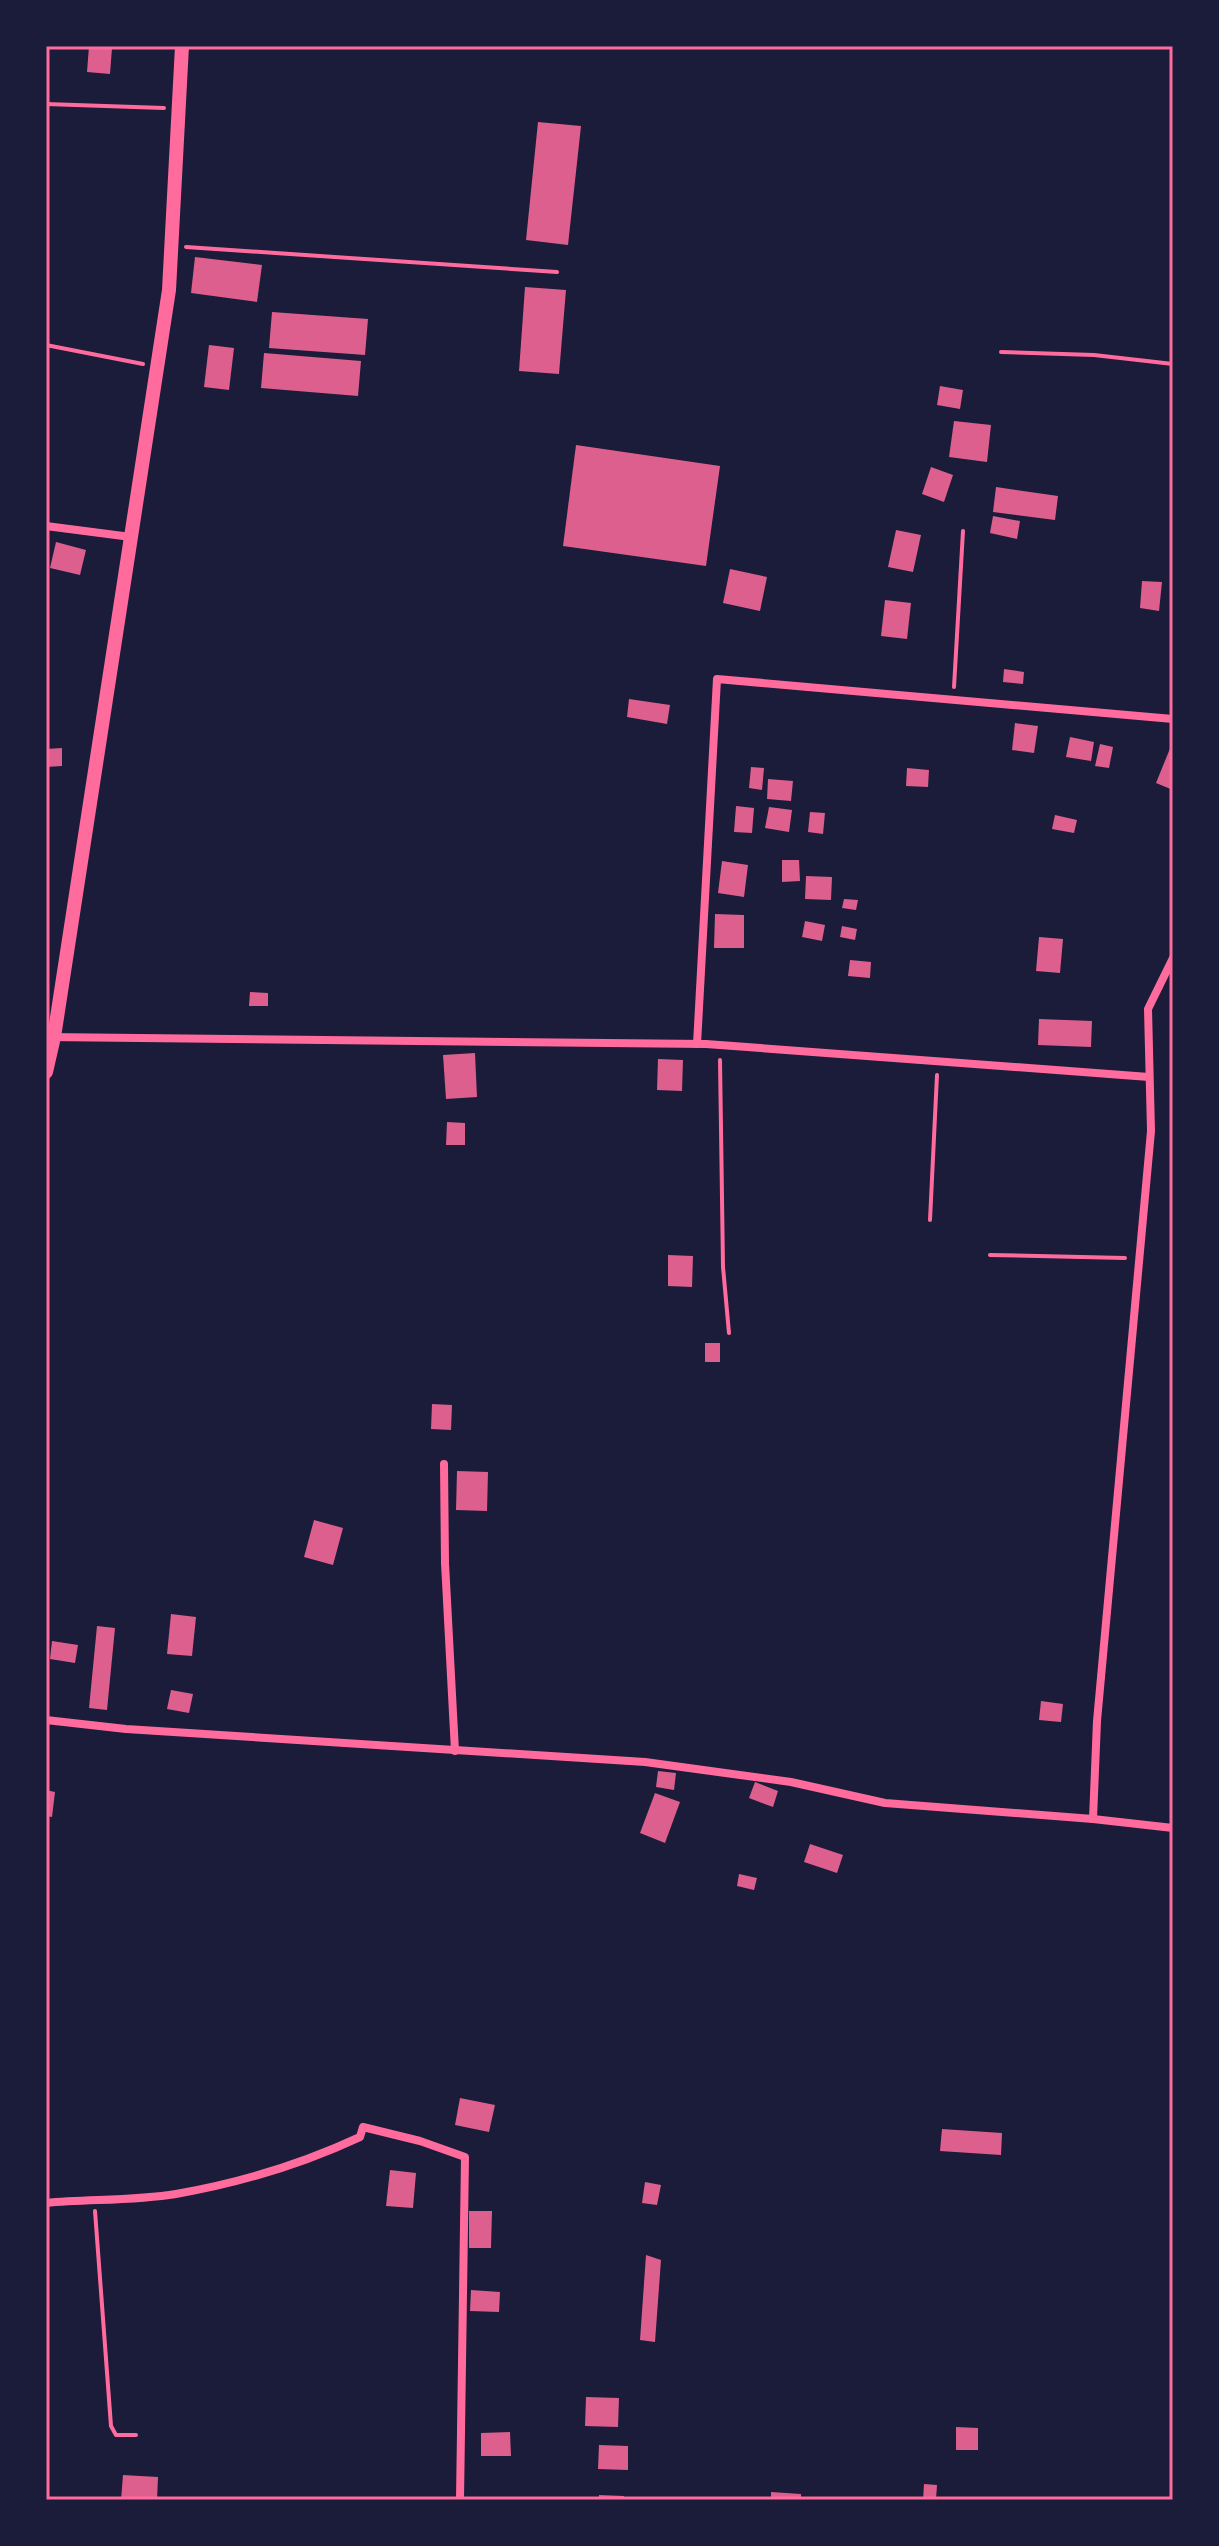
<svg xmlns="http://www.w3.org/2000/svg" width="1219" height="2546" font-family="'Noto Sans',sans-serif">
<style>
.building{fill:#dd5f8e}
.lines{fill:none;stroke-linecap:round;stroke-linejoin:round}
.path{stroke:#ff6b9d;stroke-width:4}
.minor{stroke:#ff6b9d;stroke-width:8}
.tertiary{stroke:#ff6b9d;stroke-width:14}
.neatline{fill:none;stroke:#ff6b9d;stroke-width:3}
</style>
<rect width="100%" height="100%" fill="#1b1b3a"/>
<g class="building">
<path d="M 89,46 L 112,48 L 110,74 L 87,72 Z"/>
<path d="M 538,122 L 581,126 L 568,245 L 526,240 Z"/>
<path d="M 195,257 L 262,265 L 257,302 L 191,293 Z"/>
<path d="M 525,287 L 566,290 L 559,374 L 519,371 Z"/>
<path d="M 272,312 L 368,319 L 365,355 L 269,348 Z"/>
<path d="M 209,345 L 234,348 L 229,390 L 204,387 Z"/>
<path d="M 264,353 L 361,361 L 358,396 L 261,388 Z"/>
<path d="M 940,386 L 963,390 L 960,409 L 937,405 Z"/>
<path d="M 954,421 L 991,425 L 987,462 L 949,457 Z"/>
<path d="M 576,445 L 720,466 L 706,566 L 563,546 Z"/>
<path d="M 931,467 L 953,475 L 944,502 L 922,494 Z"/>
<path d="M 996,487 L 1058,496 L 1055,520 L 993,512 Z"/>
<path d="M 993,516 L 1020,521 L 1017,539 L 990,533 Z"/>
<path d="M 896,530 L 921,535 L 913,572 L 888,567 Z"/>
<path d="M 56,542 L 86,550 L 80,575 L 50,568 Z"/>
<path d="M 730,569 L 767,577 L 760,611 L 723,603 Z"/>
<path d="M 1142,581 L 1162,582 L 1159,611 L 1140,608 Z"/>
<path d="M 885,600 L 911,603 L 907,639 L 881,636 Z"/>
<path d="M 1004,669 L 1024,672 L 1023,684 L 1003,682 Z"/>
<path d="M 629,699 L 670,705 L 667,724 L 627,717 Z"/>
<path d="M 1015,723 L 1038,726 L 1034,753 L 1012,750 Z"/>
<path d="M 1070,737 L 1094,742 L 1091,761 L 1066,757 Z"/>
<path d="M 1100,744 L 1113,747 L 1109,768 L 1095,766 Z"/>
<path d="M 1171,746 L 1173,747 L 1173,790 L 1156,783 Z"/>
<path d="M 62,748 L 62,766 L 46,767 L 46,749 Z"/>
<path d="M 751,767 L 764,768 L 762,790 L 749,788 Z"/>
<path d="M 907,768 L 929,770 L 928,787 L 906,786 Z"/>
<path d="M 768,779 L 793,781 L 791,801 L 767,799 Z"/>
<path d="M 736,806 L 754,808 L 752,833 L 734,832 Z"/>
<path d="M 769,807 L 792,810 L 789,832 L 765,828 Z"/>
<path d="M 810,812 L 825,813 L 823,834 L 808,832 Z"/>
<path d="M 1055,815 L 1077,820 L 1074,833 L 1052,829 Z"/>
<path d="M 782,860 L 799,860 L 800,881 L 782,882 Z"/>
<path d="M 722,861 L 748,865 L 744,897 L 718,893 Z"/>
<path d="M 806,876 L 832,877 L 831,900 L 805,899 Z"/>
<path d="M 844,899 L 858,900 L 856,910 L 842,908 Z"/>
<path d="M 715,914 L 744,915 L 744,948 L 714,948 Z"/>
<path d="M 805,921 L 825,925 L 822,941 L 802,937 Z"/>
<path d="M 842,926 L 857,929 L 855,940 L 840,937 Z"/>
<path d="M 1039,937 L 1063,939 L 1060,973 L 1036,971 Z"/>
<path d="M 850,960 L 871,962 L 870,978 L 848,976 Z"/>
<path d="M 250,992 L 268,993 L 268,1006 L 249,1006 Z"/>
<path d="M 1039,1019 L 1092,1021 L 1091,1047 L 1038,1045 Z"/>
<path d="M 475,1053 L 477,1097 L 446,1099 L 443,1055 Z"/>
<path d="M 658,1059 L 683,1060 L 682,1091 L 657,1090 Z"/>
<path d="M 447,1122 L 465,1123 L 465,1145 L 446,1145 Z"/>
<path d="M 668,1255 L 693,1256 L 692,1287 L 668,1286 Z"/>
<rect x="705" y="1343" width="15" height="19"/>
<path d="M 432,1404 L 452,1405 L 451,1430 L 431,1429 Z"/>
<path d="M 457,1471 L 488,1472 L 487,1511 L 456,1510 Z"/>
<path d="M 314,1520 L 343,1528 L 333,1565 L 304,1557 Z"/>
<path d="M 171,1614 L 196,1617 L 192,1656 L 167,1654 Z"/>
<path d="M 97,1626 L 115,1628 L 107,1710 L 89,1708 Z"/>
<path d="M 52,1641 L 78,1645 L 75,1663 L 50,1659 Z"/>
<path d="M 171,1690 L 193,1694 L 189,1713 L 167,1709 Z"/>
<path d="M 1041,1701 L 1063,1704 L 1061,1722 L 1039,1720 Z"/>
<path d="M 658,1771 L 676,1773 L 674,1790 L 656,1787 Z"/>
<path d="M 755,1782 L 778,1791 L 773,1807 L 749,1798 Z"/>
<path d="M 46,1790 L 55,1792 L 52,1817 L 46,1816 Z"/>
<path d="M 655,1793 L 680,1802 L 665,1843 L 640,1833 Z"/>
<path d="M 810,1844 L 843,1855 L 837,1873 L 804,1862 Z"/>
<path d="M 739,1874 L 757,1878 L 754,1890 L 737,1886 Z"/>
<path d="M 460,2098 L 495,2105 L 489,2132 L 455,2125 Z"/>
<path d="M 942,2129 L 1002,2133 L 1001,2155 L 940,2151 Z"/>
<path d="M 390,2170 L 416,2173 L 413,2208 L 386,2206 Z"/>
<path d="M 645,2182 L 661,2185 L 657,2205 L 642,2203 Z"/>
<path d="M 469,2211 L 492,2211 L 491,2248 L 469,2248 Z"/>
<path d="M 646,2255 L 661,2260 L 655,2342 L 640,2340 Z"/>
<path d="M 471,2290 L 500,2292 L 499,2312 L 470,2311 Z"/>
<path d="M 586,2397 L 619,2398 L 618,2427 L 585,2426 Z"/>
<path d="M 956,2427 L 978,2428 L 978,2450 L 956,2450 Z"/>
<path d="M 510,2432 L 511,2456 L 481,2456 L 481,2433 Z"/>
<path d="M 599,2445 L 628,2446 L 628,2470 L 598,2469 Z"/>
<path d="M 123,2475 L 158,2477 L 157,2500 L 121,2500 Z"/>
<path d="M 924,2484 L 937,2485 L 936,2500 L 923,2500 Z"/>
<path d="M 771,2492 L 801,2494 L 801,2500 L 771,2500 Z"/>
<path d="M 599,2495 L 624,2496 L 624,2500 L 599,2500 Z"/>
</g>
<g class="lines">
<g class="path">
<path d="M 46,104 L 164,108"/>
<path d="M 186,247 L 557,272"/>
<path d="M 46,345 L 143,364"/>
<path d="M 1001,352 L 1094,355 L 1173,364"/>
<path d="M 954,687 L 963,531"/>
<path d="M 720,1060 L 723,1267 L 729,1333"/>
<path d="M 930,1220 L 937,1075"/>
<path d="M 990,1255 L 1125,1258"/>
<path d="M 95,2211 L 111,2426 L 116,2435 L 136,2435"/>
</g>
<g class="minor">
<path d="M 46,526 L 131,537"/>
<path d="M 1173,958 L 1148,1009 L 1151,1131 L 1097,1721 L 1093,1819 L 1173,1828"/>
<path d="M 46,1037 L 706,1044 L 1149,1077"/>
<path d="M 697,1044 L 717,679 L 1173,719"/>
<path d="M 444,1464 L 445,1563 L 455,1751"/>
<path d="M 46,1720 L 126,1729 L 645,1762 L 791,1782 L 885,1803 L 1093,1819"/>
<path d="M 46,2203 C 89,2199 133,2201 176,2194 C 239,2183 302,2164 360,2137 L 363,2127 L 420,2141 L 465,2157 L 460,2500"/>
</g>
<path class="tertiary" d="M 46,1072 L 54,1037 L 169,290 L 182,46"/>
</g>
<rect width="1219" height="2546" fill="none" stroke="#1b1b3a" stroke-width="96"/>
<rect x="48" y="48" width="1123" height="2450" class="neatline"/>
</svg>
